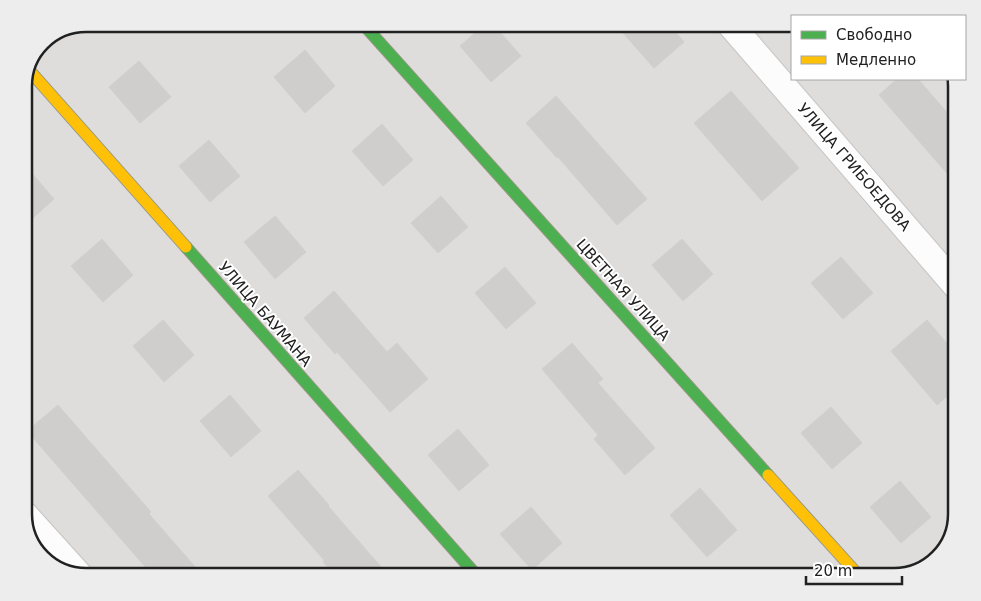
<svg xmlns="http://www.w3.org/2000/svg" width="981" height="601" font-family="'DejaVu Sans',sans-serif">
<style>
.residential{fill:#dedddc}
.building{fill:#d0cecc;stroke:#d2cfcc}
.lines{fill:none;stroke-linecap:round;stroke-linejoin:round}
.street-casing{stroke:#c5c4c3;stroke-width:28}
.fast-casing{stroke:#989884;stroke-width:13}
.slow-casing{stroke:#989884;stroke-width:13}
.street{stroke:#fdfcfc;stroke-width:26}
.fast{stroke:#4caf50;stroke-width:11}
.slow{stroke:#ffc107;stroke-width:11}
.labels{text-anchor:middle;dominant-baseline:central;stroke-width:4;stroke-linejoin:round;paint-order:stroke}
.street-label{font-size:15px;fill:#212121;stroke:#fff}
.rim{fill:none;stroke:#212121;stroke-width:2.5}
</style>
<rect width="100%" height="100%" fill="#efedeb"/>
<path class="residential" d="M 86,24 L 792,24 L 792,79 L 956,79 L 957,515 L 949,546 L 926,569 L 895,577 L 86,577 L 55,569 L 32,546 L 24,519 L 24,82 L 42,42 Z"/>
<g class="building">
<path d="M 485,24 L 493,24 L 521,56 L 491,82 L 460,46 Z"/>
<path d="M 615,24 L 669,24 L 684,42 L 654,68 Z"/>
<path d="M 305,50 L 335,86 L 305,113 L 274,77 Z"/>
<path d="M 139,61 L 171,97 L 140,123 L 109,87 Z"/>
<path d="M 897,79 L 918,79 L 957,124 L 957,185 L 879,95 Z"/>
<path d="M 731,91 L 799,168 L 762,201 L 694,123 Z"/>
<path d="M 556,96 L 647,199 L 617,225 L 558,157 L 557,158 L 526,123 Z"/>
<path d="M 382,124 L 413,160 L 383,186 L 352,151 Z"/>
<path d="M 209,140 L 240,176 L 210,202 L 179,166 Z"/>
<path d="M 24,164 L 54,199 L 24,226 Z"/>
<path d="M 441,196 L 468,227 L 438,253 L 411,223 Z"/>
<path d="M 275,216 L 306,252 L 275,279 L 244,242 Z"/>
<path d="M 102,239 L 133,275 L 103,302 L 71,266 Z"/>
<path d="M 682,239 L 713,274 L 683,301 L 652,265 Z"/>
<path d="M 841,257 L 873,293 L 843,319 L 811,283 Z"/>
<path d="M 505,267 L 536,303 L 506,329 L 475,293 Z"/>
<path d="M 334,291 L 387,352 L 397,343 L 428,379 L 390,412 L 337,352 L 335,354 L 304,318 Z"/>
<path d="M 163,320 L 194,355 L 164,382 L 133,346 Z"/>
<path d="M 927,320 L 957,355 L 957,388 L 937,405 L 891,351 Z"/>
<path d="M 572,343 L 603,379 L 598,383 L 655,448 L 625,475 L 594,439 L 598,435 L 542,369 Z"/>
<path d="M 230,395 L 261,431 L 231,457 L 200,421 Z"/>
<path d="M 58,405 L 151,512 L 149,514 L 204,577 L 154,577 L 27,431 Z"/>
<path d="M 831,407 L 862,443 L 832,469 L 801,433 Z"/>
<path d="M 458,429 L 489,465 L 459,491 L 428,455 Z"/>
<path d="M 298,470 L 329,505 L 328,506 L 390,577 L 337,577 L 323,562 L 324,560 L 268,496 Z"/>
<path d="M 900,481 L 931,517 L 901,543 L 870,507 Z"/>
<path d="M 700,488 L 737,530 L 707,557 L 670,515 Z"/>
<path d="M 531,507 L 562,543 L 532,570 L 500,534 Z"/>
</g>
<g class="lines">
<defs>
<g id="street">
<path d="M 730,24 L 957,287"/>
<path d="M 24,514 L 80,576"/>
</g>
<g id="fast">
<path d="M 363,24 L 768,475"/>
<path d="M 186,247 L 478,577"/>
</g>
<g id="slow">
<path d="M 29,70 L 186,247"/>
<path d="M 768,475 L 860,577"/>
</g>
</defs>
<use href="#street" class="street-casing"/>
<use href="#fast" class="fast-casing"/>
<use href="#slow" class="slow-casing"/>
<use href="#street" class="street"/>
<use href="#fast" class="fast"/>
<use href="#slow" class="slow"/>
</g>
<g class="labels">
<g class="street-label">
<text transform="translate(854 167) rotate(49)">УЛИЦА ГРИБОЕДОВА</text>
<text transform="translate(623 290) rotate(48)">ЦВЕТНАЯ УЛИЦА</text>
<text transform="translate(265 314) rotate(49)">УЛИЦА БАУМАНА</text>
</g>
</g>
<path d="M0 0H981V601H0ZM86 32H894A54 54 0 0 1 948 86V514A54 54 0 0 1 894 568H86A54 54 0 0 1 32 514V86A54 54 0 0 1 86 32Z" fill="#ededed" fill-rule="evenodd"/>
<path class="rim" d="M86 32H894A54 54 0 0 1 948 86V514A54 54 0 0 1 894 568H86A54 54 0 0 1 32 514V86A54 54 0 0 1 86 32Z"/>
<rect x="791" y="15" width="175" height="65" fill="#ffffff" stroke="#a6a6a6"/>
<rect x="801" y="31" width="25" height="8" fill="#4caf50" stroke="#a6a6a6"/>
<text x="836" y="40" font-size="15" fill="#212121">Свободно</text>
<rect x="801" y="56" width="25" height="8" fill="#ffc107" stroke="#a6a6a6"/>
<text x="836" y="65" font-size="15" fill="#212121">Медленно</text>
<path d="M806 576v8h96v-8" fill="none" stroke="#212121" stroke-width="2.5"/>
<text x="814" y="576" font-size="15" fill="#212121" stroke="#ffffff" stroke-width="4" paint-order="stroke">20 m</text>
</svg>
